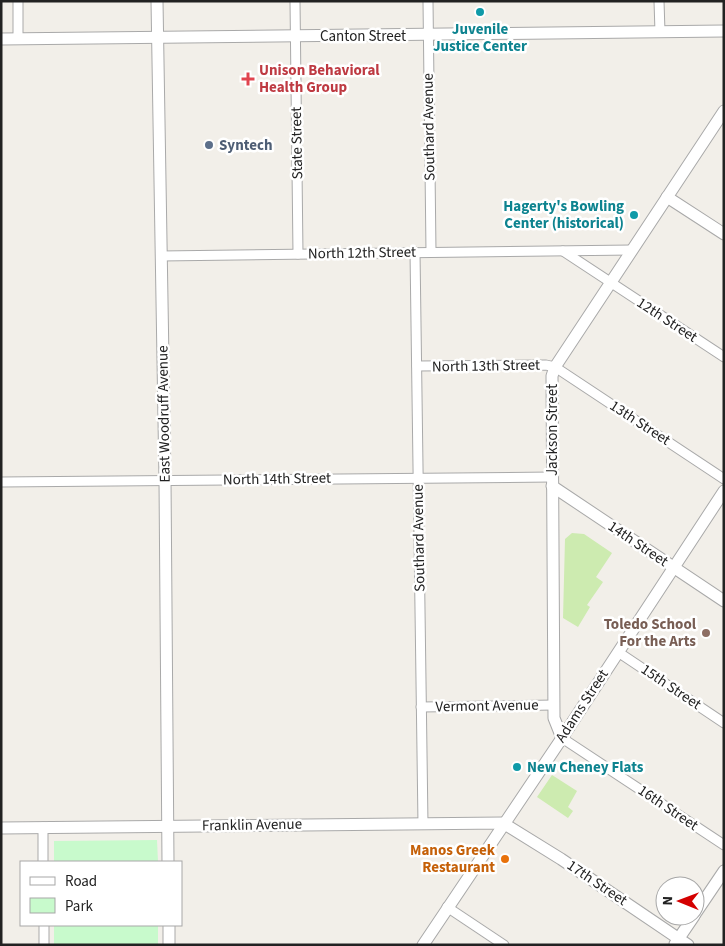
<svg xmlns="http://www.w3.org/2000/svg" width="725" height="946" font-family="'Source Sans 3',sans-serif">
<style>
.grass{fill:#cdebb0}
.park{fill:#c8facc}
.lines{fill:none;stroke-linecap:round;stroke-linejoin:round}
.minor-casing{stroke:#a9a9a9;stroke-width:11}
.tertiary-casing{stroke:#a9a9a9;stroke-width:13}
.minor{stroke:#fff;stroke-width:9}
.tertiary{stroke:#fff;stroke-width:11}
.culture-dot{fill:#0f9aa8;stroke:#fff;stroke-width:2}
.health-dot{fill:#e0444e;stroke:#fff;stroke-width:2}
.service-dot{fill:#5c6f8a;stroke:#fff;stroke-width:2}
.education-dot{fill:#8d6e63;stroke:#fff;stroke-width:2}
.food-dot{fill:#e8710a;stroke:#fff;stroke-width:2}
.labels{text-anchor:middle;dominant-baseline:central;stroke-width:5;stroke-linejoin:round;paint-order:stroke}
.culture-label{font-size:15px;font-weight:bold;fill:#0d838f;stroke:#fff}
.street-label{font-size:15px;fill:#222;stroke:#fff}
.health-label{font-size:15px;font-weight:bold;fill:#be3a42;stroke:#fff;text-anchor:start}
.service-label{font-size:15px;font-weight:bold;fill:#4e5e75;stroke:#fff;text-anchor:start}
.education-label{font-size:15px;font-weight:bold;fill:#785e54;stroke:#fff;text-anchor:end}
.food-label{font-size:15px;font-weight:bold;fill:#c56008;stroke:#fff;text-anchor:end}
</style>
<rect width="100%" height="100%" fill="#f2efe9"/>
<g class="grass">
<path d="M 572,533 L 584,534 L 612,553 L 596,577 L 603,582 L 587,605 L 590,607 L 578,627 L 563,618 L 565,539 Z"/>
<path d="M 552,775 L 577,791 L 568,807 L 573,811 L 568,818 L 537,797 Z"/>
</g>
<g class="park">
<path d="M 157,840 L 158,862 L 54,862 L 54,841 Z"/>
<rect x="54" y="925" width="104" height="20"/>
</g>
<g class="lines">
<defs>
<g id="minor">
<path d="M 18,1 L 18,39"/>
<path d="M 295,1 L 298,254"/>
<path d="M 428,1 L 431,252"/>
<path d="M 659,1 L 660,32"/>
<path d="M 563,251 L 724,357"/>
<path d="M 415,252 L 423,824"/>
<path d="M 161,256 L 632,250"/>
<path d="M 417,366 L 546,365 L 555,367 L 724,479"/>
<path d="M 1,482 L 552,477"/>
<path d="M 618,652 L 724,723"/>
<path d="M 421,707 L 554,705"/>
<path d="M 562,738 L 724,845"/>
<path d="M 43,827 L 43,862"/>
<path d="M 447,907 L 504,945"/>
<path d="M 44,925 L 44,945"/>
</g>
<g id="tertiary">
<path d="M 157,1 L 165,480 L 168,862"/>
<path d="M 1,39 L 724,31"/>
<path d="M 667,197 L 724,234"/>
<path d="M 552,486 L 724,601"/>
<path d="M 562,738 L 554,718 L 552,376 L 555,367 L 724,111"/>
<path d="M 1,828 L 503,823 L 561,859 L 688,945"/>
<path d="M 695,914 L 724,871"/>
<path d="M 169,925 L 169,945"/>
<path d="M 675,944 L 694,916"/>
<path d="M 423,945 L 562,738 L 724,491"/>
</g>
</defs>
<use href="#minor" class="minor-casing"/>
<use href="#tertiary" class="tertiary-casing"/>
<use href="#minor" class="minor"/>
<use href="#tertiary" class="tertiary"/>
</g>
<g class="culture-dot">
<circle cx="480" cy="12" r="5"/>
<circle cx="634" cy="215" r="5"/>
<circle cx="517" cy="767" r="5"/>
</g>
<path class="health-dot" d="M245.5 71.5h5v5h5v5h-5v5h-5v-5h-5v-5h5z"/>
<circle class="service-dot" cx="209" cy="145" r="5"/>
<circle class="education-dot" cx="706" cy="633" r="5"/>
<circle class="food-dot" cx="505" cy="859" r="5"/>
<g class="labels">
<g class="culture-label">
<text x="480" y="29">Juvenile<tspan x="480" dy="17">Justice Center</tspan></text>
<text x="624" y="206" text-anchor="end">Hagerty's Bowling<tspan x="624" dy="17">Center (historical)</tspan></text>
<text x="527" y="767" text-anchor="start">New Cheney Flats</text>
</g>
<g class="street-label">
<text x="363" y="36">Canton Street</text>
<text transform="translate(429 127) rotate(-91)">Southard Avenue</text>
<text transform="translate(297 143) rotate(-91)">State Street</text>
<text transform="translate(362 253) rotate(-1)">North 12th Street</text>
<text transform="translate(667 320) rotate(33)">12th Street</text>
<text transform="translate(486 366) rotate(-1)">North 13th Street</text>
<text transform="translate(164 414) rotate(-91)">East Woodruff Avenue</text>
<text transform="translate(640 423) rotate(33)">13th Street</text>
<text transform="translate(552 430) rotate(-90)">Jackson Street</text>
<text transform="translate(277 479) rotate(-1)">North 14th Street</text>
<text transform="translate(419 538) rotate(-91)">Southard Avenue</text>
<text transform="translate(638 544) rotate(34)">14th Street</text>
<text transform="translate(671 687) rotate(34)">15th Street</text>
<text transform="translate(487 706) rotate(-1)">Vermont Avenue</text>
<text transform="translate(582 706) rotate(-57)">Adams Street</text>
<text transform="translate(668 808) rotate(34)">16th Street</text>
<text transform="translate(252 825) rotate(-1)">Franklin Avenue</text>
<text transform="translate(597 883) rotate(34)">17th Street</text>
</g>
<g class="health-label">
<text x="259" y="70">Unison Behavioral<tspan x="259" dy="17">Health Group</tspan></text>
</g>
<g class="service-label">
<text x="219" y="145">Syntech</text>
</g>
<g class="education-label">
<text x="696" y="624">Toledo School<tspan x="696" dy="17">For the Arts</tspan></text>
</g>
<g class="food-label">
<text x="495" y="850">Manos Greek<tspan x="495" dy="17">Restaurant</tspan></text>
</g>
</g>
<rect width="725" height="946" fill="none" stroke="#222222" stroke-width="5"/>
<rect x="20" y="861" width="162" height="65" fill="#ffffff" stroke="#a7a7a7"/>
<rect x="30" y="877" width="25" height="8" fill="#ffffff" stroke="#a7a7a7"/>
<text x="65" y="886" font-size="15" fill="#222222">Road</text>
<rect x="30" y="898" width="25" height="15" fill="#c8facc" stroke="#a7a7a7"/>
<text x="65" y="911" font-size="15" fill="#222222">Park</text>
<g transform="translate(680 901) rotate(271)"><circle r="24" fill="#ffffff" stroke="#a7a7a7"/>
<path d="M0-4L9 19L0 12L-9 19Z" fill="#d40000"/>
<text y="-8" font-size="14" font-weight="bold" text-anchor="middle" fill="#222222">N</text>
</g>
</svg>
